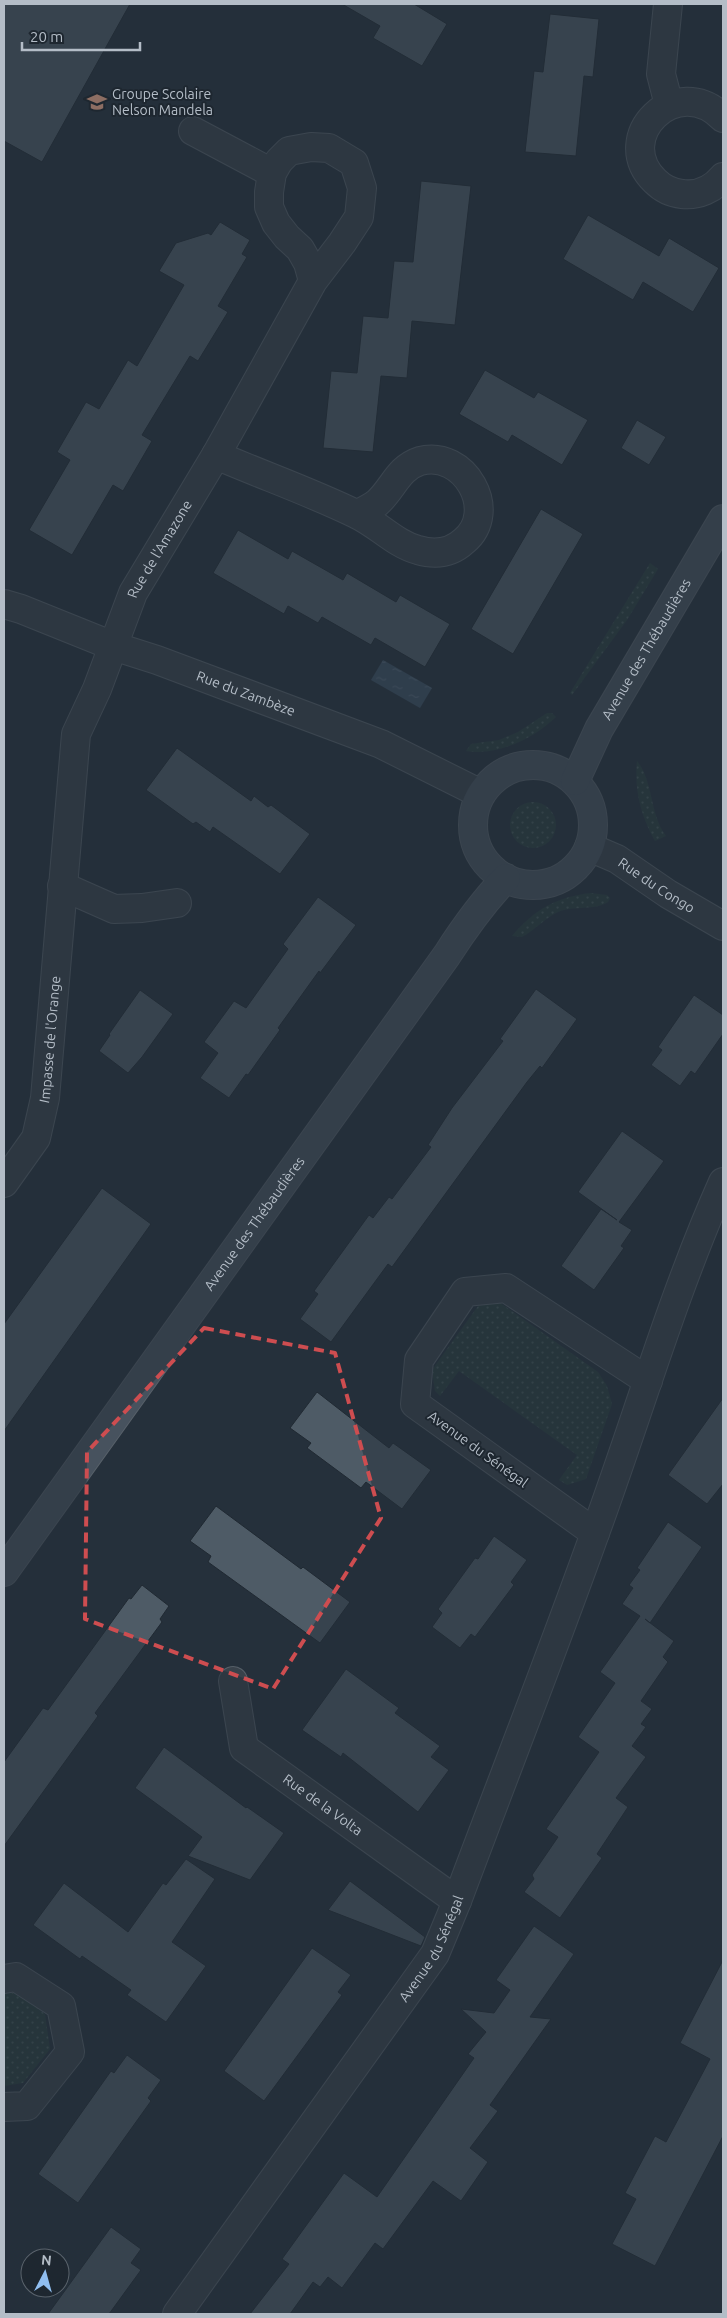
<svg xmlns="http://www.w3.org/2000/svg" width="727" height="2318" font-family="Ubuntu,sans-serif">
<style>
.grass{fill:url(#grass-dots)}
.water{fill:url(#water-ripples)}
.building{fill:#4e5b66;stroke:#202932}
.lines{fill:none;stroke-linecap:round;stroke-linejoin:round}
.street-casing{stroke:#576069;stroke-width:30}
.secondary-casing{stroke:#576069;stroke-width:30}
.street{stroke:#39424b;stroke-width:28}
.secondary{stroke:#47525e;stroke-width:28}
.marked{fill:none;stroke:#ce4d50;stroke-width:4;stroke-dasharray:10 6;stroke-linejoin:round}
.labels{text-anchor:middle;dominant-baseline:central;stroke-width:4;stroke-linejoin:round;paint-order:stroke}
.poi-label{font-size:14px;fill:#b4bdc7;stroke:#1e2730;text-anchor:start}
.street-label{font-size:14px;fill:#b4bdc7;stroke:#1e2730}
</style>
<defs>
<pattern id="grass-dots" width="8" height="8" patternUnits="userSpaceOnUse" patternTransform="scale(1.25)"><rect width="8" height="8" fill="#283d3d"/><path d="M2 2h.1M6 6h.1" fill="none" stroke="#455758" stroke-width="1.8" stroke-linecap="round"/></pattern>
<pattern id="water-ripples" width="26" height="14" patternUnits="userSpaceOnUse" patternTransform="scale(1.25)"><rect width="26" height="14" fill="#3c5063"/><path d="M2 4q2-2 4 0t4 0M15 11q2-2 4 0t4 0" fill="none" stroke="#566778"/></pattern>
</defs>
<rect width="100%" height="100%" fill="#25303b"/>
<g class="grass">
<path d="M 650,563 L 658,569 L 627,620 L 572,695 L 570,693 Z"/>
<path d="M 547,713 L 552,713 L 556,717 C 533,739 498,756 466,751 L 471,744 L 499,740 L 518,732 Z"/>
<path d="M 637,761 C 654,782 649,813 666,836 L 655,841 C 641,816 634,790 637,761 Z"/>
<circle cx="533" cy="825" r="23"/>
<path d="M 591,893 L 607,895 L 610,898 L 608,902 C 594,911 574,905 558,912 C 545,918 535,930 522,937 L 512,936 C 534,910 556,897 591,893 Z"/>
<path d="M 499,1302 L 598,1372 L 607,1386 L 612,1404 L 586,1479 L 567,1485 L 559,1480 L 577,1455 L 459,1371 L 440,1396 L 435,1391 L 432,1370 L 478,1306 Z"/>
<path d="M 17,1992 L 45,2014 L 50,2049 L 23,2083 L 4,2086 L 4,1994 Z"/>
</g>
<path class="water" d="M 383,660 L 432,688 L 420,708 L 371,680 Z"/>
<g class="building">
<path d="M 4,4 L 130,4 L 42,162 L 4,141 Z"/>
<path d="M 342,4 L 414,4 L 447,24 L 422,66 L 373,38 L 380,26 Z"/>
<path d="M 550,14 L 599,19 L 593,77 L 584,76 L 576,156 L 525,152 L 534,71 L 543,72 Z"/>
<path d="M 421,181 L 471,186 L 455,325 L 412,321 L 407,378 L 381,376 L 373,452 L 323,448 L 331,371 L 357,373 L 363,316 L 388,318 L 394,261 L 413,262 Z"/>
<path d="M 588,215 L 659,256 L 669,238 L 719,268 L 693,312 L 643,282 L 633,300 L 563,259 Z"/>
<path d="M 220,222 L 250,240 L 242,254 L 247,257 L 218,306 L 228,312 L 198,361 L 190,356 L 142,435 L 152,441 L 123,491 L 113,485 L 72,555 L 29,530 L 70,460 L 57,452 L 86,402 L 99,409 L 128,360 L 137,366 L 184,285 L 159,271 L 176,243 L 208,233 L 211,235 Z"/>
<path d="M 485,370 L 534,398 L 538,392 L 588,420 L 562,465 L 512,435 L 508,442 L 459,414 Z"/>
<path d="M 637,420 L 666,437 L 649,465 L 621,448 Z"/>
<path d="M 541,509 L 583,534 L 513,654 L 471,629 Z"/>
<path d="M 238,530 L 288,559 L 292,551 L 343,580 L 347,573 L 396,602 L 400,595 L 450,624 L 425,667 L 375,638 L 371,645 L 322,617 L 318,623 L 288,606 L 284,614 L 213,573 Z"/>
<path d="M 177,748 L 251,801 L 254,796 L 268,807 L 271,805 L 310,834 L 280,874 L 213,827 L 210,832 L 196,822 L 193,824 L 146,790 Z"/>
<path d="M 318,897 L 356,925 L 320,973 L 319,971 L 278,1028 L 280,1030 L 248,1075 L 246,1074 L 229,1098 L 200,1078 L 218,1053 L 204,1042 L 234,1001 L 246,1008 L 288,949 L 283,944 Z"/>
<path d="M 536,989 L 577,1019 L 542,1068 L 540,1066 L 527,1082 L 392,1267 L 388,1264 L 331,1342 L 300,1319 L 318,1294 L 314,1291 L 369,1215 L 373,1218 L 389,1197 L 392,1199 L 431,1147 L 428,1145 L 452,1108 L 503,1041 L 500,1039 Z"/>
<path d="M 140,990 L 173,1014 L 142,1057 L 128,1073 L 99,1051 L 110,1035 L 109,1034 Z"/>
<path d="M 694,995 L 723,1015 L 723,1034 L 695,1074 L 691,1071 L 680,1086 L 651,1065 L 662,1050 L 658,1047 Z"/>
<path d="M 622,1131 L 664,1161 L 619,1222 L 632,1230 L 621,1246 L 624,1248 L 594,1290 L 561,1266 L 601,1209 L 617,1220 L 578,1192 Z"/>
<path d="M 102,1188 L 151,1224 L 4,1431 L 4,1324 Z"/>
<path d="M 317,1392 L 389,1448 L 393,1443 L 431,1470 L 402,1509 L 366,1482 L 361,1488 L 307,1448 L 311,1443 L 290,1428 Z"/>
<path d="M 723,1398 L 723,1484 L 707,1504 L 668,1475 Z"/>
<path d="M 216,1506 L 301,1569 L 303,1567 L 350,1602 L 320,1643 L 208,1562 L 211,1556 L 190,1541 Z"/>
<path d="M 668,1522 L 702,1547 L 650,1623 L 645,1619 L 674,1641 L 663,1657 L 668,1662 L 641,1701 L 652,1709 L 641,1724 L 646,1727 L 632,1746 L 646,1757 L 616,1798 L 628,1807 L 597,1854 L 602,1858 L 560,1918 L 524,1892 L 534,1879 L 532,1875 L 558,1837 L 546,1829 L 599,1752 L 578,1737 L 615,1683 L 600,1672 L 640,1616 L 622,1604 L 633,1588 L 629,1585 L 640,1570 L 637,1568 Z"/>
<path d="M 494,1536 L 527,1560 L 511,1582 L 514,1585 L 475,1637 L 471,1634 L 460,1648 L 432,1627 L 442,1613 L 438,1609 L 475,1558 L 478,1559 Z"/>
<path d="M 142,1585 L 169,1606 L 160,1619 L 162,1622 L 95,1713 L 98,1716 L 4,1846 L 4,1762 L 43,1708 L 48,1710 L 129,1598 L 131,1599 Z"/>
<path d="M 346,1669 L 399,1708 L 395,1713 L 440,1746 L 431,1757 L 449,1770 L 418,1812 L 343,1753 L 341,1757 L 302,1730 Z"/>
<path d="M 164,1747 L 246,1808 L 247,1807 L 284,1833 L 250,1880 L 188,1856 L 202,1837 L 135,1788 Z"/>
<path d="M 186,1859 L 215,1879 L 172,1942 L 206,1966 L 166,2022 L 127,1995 L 131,1990 L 82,1956 L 80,1959 L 33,1925 L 64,1883 L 128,1932 L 163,1883 L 166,1885 Z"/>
<path d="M 350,1881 L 425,1937 L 421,1946 L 328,1910 Z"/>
<path d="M 534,1926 L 574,1954 L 530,2017 L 551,2019 L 490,2105 L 498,2111 L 470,2148 L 488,2162 L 461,2201 L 433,2181 L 383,2249 L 375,2243 L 342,2288 L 328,2277 L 320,2287 L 313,2282 L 290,2314 L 250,2314 L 289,2264 L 282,2259 L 344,2173 L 377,2197 L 474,2058 L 468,2054 L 486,2032 L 461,2009 L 494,2013 L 510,1990 L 496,1980 Z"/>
<path d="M 312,1948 L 351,1975 L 338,1992 L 342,1995 L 264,2101 L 224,2071 Z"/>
<path d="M 723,1960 L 723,2136 L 655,2266 L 612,2244 L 636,2199 L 625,2193 L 655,2136 L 666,2142 L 710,2059 L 680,2043 Z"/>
<path d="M 127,2055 L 161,2080 L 148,2098 L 151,2101 L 78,2203 L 38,2174 L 111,2071 L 114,2073 Z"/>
<path d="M 111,2227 L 141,2249 L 131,2263 L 141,2270 L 109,2314 L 48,2314 Z"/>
</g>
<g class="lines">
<defs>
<g id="street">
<path d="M 668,4 L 661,74 L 669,105"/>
<path d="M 723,118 C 677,71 610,137 655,181 C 663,189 672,193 682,194 C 698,196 713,189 723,177"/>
<path d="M 193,131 L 272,173"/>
<path d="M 216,455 C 262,475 311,492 356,514 C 378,524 395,544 418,550 C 435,555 451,553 464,541 C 500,511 464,449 420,461 C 398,468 393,489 377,503 C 372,507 364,511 358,514"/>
<path id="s1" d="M 4,604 L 21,609 L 113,646 L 157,660 L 381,744 L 481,794"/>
<path id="s2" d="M 589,847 L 617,859 L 668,894 L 723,926"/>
<path d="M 62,886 L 114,909 L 142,908 L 177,903"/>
<path id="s3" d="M 4,1183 L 36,1138 L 45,1098 L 76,734 L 97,689 L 133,593 L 216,455 L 313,281 L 342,243 L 359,217 L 362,188 L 354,163 L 329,148 L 311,147 L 289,151 L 279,161 L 272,173 L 269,192 L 269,207 L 276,223 L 287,237 L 300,249 L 308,263 L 313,281"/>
<path d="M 595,1533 L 415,1404 L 419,1360 L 465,1292 L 506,1288 L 648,1381"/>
<path id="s4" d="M 233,1681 L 244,1748 L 457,1901"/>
<path d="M 4,1979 L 16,1977 L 61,2006 L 70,2052 L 27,2106 L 4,2107"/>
<path id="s5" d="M 177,2314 L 435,1954 L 457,1901 C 503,1778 551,1656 595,1533 C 638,1416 672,1296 723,1182"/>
</g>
<g id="secondary">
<circle cx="533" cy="825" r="60"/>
<path id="s6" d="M 575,781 L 599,729 L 723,519"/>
<path id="s7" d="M 4,1572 L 447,955 C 465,927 483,902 506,878"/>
</g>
</defs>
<use href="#street" class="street-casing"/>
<use href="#secondary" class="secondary-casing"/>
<use href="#street" class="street"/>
<use href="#secondary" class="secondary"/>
</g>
<path d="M0 0H727V2318H0ZM 204,1328 L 335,1353 L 381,1518 L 273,1689 L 85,1619 L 87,1452 Z" fill="#25303b" fill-opacity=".55" fill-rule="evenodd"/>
<path class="marked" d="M 204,1328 L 335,1353 L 381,1518 L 273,1689 L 85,1619 L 87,1452 Z"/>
<defs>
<symbol id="school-bare" viewBox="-9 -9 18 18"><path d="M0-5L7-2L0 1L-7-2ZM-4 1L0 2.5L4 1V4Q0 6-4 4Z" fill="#8d6e63" stroke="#1e2730" stroke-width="2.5" paint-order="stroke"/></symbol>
</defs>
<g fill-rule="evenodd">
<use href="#school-bare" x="83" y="88" width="28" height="28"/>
</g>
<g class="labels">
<g class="poi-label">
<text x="112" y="94">Groupe Scolaire<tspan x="112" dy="16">Nelson Mandela</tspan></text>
</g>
<g class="street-label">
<text stroke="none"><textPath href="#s3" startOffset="665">Rue de l'Amazone</textPath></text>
<text stroke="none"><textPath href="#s6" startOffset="150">Avenue des Thébaudières</textPath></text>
<text stroke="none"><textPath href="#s1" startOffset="258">Rue du Zambèze</textPath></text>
<text stroke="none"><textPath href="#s2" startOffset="78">Rue du Congo</textPath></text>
<text stroke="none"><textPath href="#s3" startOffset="155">Impasse de l'Orange</textPath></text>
<text stroke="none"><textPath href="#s7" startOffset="429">Avenue des Thébaudières</textPath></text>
<text transform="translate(478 1449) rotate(36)">Avenue du Sénégal</text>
<text stroke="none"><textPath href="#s4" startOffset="165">Rue de la Volta</textPath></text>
<text stroke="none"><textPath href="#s5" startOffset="446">Avenue du Sénégal</textPath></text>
</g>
</g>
<rect width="727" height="2318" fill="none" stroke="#b4bdc7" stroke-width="10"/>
<g transform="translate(45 2273) rotate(6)"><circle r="24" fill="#1e2730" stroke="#5a636c"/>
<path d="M0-4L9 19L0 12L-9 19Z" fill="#90bef0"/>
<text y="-8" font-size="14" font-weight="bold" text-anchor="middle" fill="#b4bdc7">N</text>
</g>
<path d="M22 42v8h118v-8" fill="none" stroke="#b4bdc7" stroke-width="2.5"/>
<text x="30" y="42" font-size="15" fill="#b4bdc7" stroke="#1e2730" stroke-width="4" paint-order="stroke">20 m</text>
</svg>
